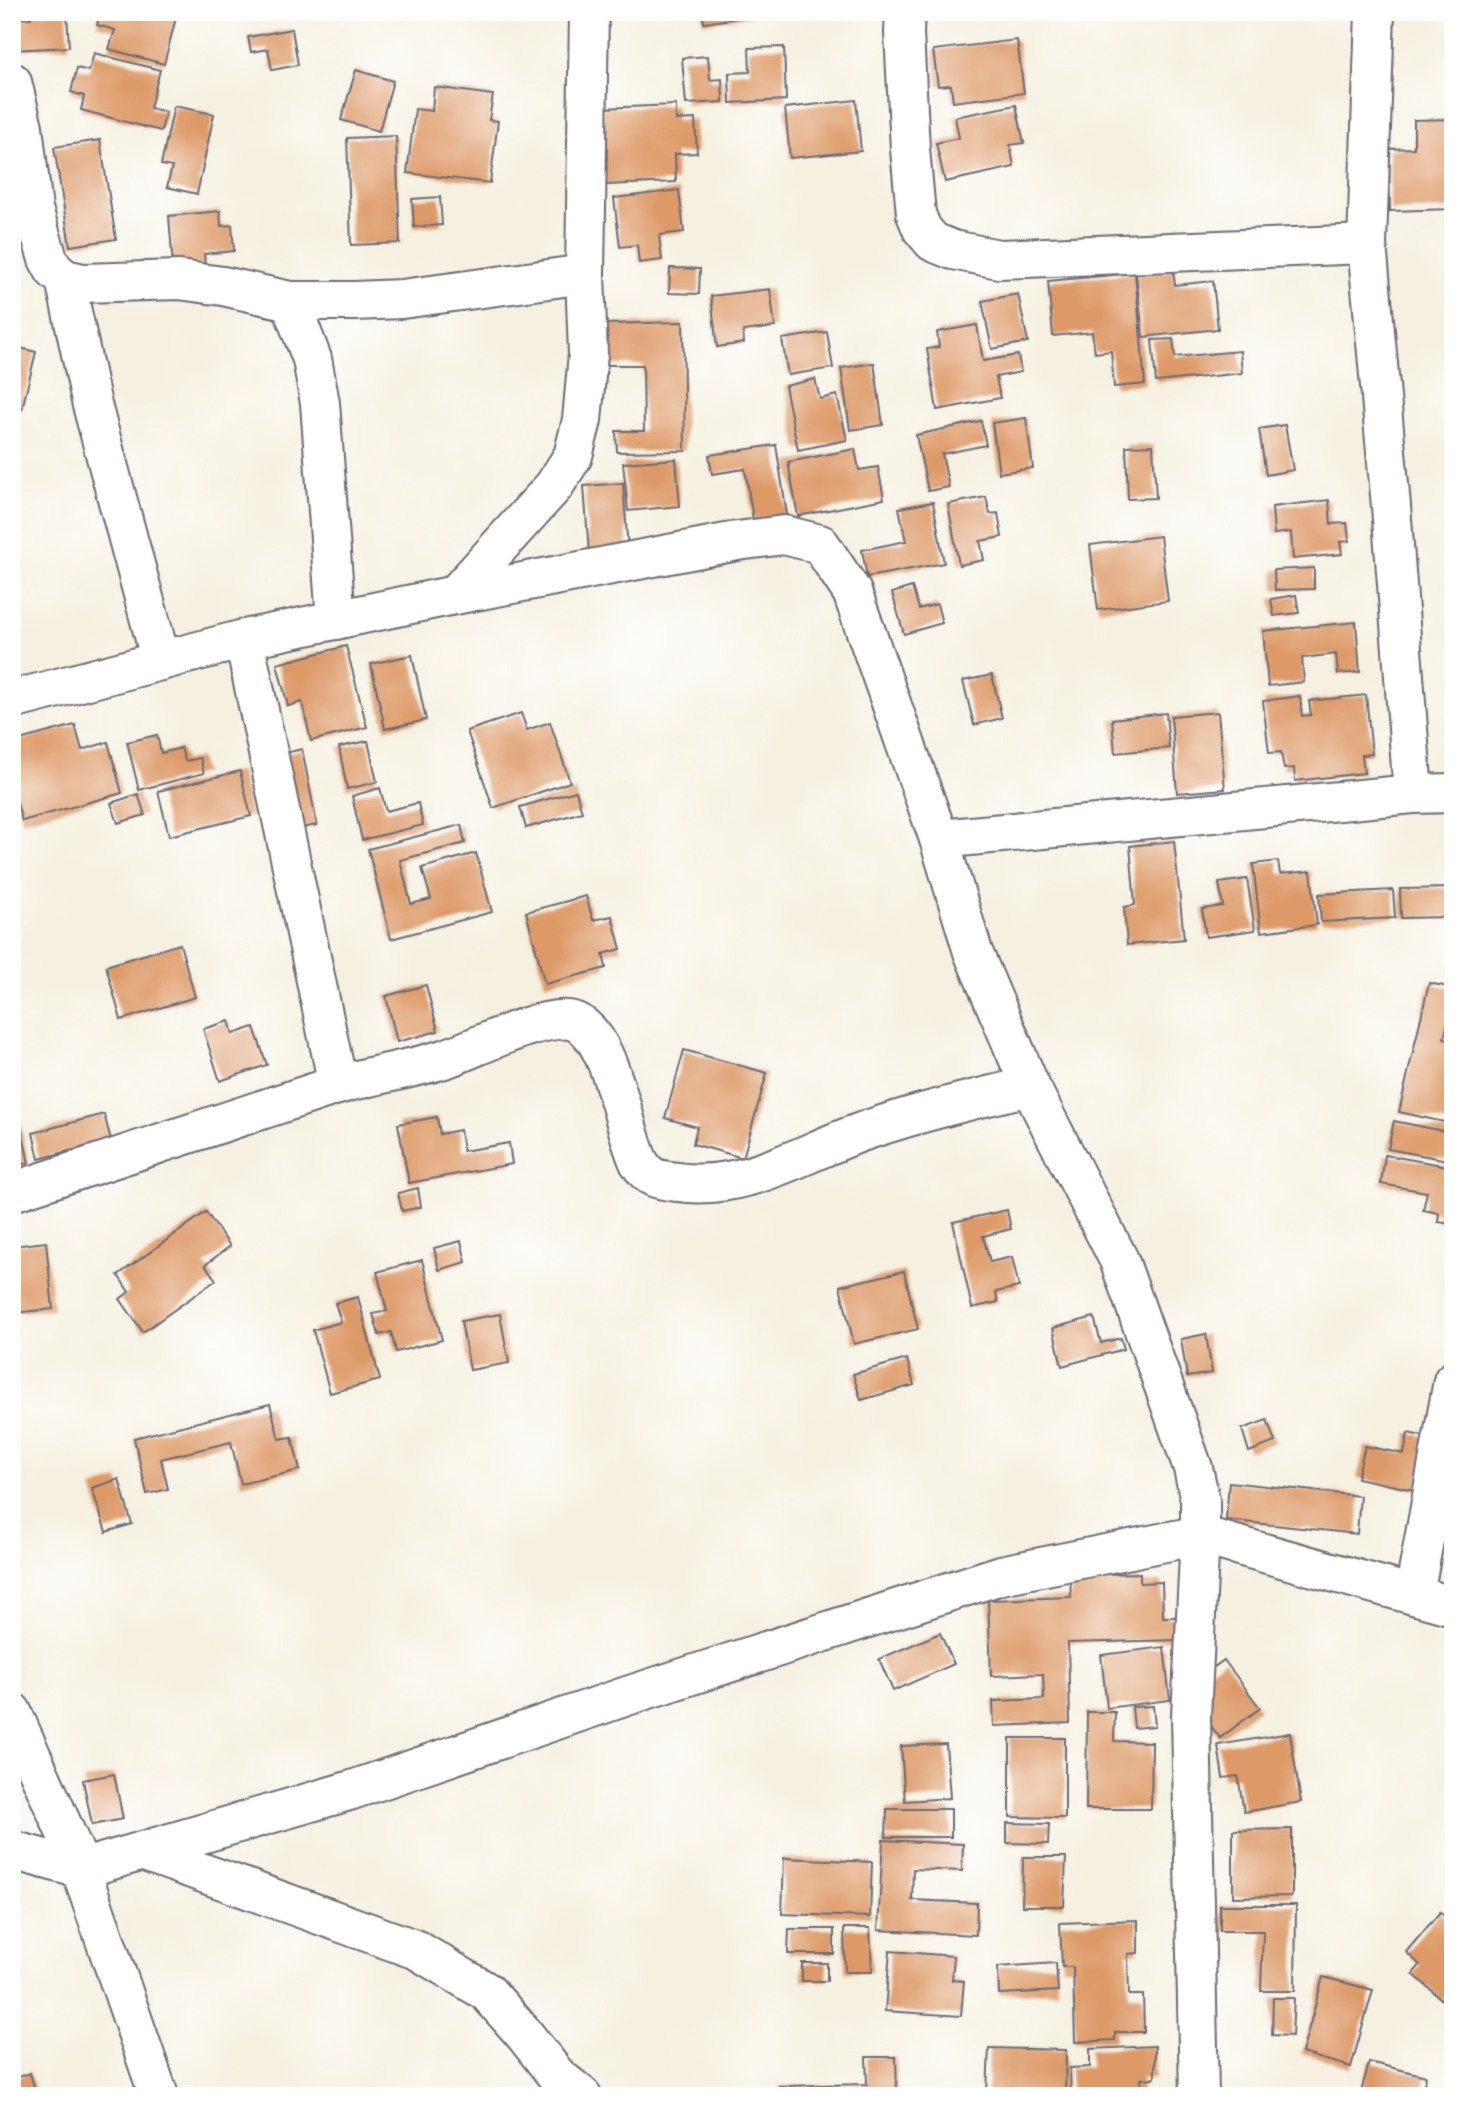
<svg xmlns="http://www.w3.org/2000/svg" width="1465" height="2108" font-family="'Patrick Hand',sans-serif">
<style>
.building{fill:#dd9a67}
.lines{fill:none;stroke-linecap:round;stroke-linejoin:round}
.street-casing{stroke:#6c6a75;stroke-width:42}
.street{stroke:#fff;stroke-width:38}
</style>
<rect width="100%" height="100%" fill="#fff"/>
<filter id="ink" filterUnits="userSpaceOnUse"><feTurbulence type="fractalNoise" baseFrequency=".0143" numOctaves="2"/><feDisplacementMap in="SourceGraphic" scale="14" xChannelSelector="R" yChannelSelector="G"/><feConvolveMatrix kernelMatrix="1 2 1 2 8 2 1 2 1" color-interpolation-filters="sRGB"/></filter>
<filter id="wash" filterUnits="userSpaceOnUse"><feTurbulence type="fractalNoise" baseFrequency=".00686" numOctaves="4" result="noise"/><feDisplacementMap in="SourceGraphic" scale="28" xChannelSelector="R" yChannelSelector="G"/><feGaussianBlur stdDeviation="1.57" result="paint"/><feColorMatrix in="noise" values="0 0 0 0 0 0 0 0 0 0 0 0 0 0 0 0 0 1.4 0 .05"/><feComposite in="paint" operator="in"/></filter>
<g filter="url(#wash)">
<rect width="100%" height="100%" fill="#f5f0e0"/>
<g id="blocks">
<g class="building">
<path d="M 31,12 L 67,12 L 69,47 L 13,50 L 12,19 L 31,18 Z"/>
<path d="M 100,12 L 177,14 L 164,64 L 109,49 L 115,30 L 97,25 Z"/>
<path d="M 702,12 L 751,12 L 751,16 L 704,23 Z"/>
<path d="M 292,29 L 298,65 L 272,70 L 268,49 L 251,52 L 248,37 Z"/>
<path d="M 1017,40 L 1024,93 L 953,102 L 951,85 L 938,86 L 933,50 Z"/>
<path d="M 784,47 L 786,100 L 730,103 L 729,73 L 750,72 L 749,48 Z"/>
<path d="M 94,53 L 160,70 L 150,108 L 166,112 L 161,131 L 81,110 L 84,96 L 71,92 L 77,68 L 89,71 Z"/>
<path d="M 708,56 L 710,80 L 722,79 L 723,102 L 686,104 L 682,58 Z"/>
<path d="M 356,70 L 393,81 L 379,131 L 341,120 Z"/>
<path d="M 434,87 L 493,95 L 489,120 L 498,121 L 490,183 L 407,173 L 415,109 L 432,111 Z"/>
<path d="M 856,100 L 861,151 L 790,158 L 785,108 Z"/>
<path d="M 676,105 L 676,120 L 695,119 L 697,153 L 675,154 L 676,182 L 605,185 L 602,108 Z"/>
<path d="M 1016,105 L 1024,143 L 1010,145 L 1014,167 L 945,182 L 936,143 L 959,138 L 955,117 Z"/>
<path d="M 174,106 L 214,114 L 197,194 L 167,187 L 172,167 L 161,165 Z"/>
<path d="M 1453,119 L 1453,209 L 1390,211 L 1389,149 L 1414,148 L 1414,120 Z"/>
<path d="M 396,136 L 400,243 L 351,245 L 347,138 Z"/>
<path d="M 100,140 L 116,239 L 70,246 L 54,147 Z"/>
<path d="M 679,190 L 684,232 L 659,235 L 662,260 L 639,263 L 637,245 L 620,247 L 614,198 Z"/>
<path d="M 440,197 L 442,225 L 414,227 L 412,199 Z"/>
<path d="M 220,211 L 221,226 L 232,225 L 234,251 L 204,254 L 205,265 L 173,267 L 169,216 Z"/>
<path d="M 670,268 L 700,269 L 699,294 L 669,293 Z"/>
<path d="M 1173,270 L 1175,285 L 1213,281 L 1218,329 L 1143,337 L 1136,274 Z"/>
<path d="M 1135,273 L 1145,384 L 1114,387 L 1111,351 L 1095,353 L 1092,332 L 1053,336 L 1048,281 Z"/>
<path d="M 770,289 L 775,327 L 743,331 L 744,343 L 717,347 L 711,296 Z"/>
<path d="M 1018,294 L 1028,342 L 992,349 L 982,301 Z"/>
<path d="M 683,322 L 685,451 L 617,452 L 616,431 L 644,431 L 643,365 L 605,365 L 603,324 Z"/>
<path d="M 977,325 L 983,361 L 1018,355 L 1021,372 L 996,377 L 1000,398 L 937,410 L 927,349 L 939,347 L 937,332 Z"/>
<path d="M 827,332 L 833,368 L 788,375 L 782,339 Z"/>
<path d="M 1173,339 L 1175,357 L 1240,351 L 1242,373 L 1156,382 L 1152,340 Z"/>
<path d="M 12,346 L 36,352 L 22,409 L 12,406 Z"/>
<path d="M 874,363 L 883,425 L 850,430 L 841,368 Z"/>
<path d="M 815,379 L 820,399 L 837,395 L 847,440 L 798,450 L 785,386 Z"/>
<path d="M 1026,418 L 1033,468 L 999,473 L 992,423 Z"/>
<path d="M 981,421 L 986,445 L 942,454 L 949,487 L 928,491 L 916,435 Z"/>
<path d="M 1285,425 L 1293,470 L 1266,475 L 1259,429 Z"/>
<path d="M 776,445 L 787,515 L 753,520 L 745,469 L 712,474 L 709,455 Z"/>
<path d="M 1153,445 L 1156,498 L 1128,499 L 1126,446 Z"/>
<path d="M 855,449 L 859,470 L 878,467 L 884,499 L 798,516 L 788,462 Z"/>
<path d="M 676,459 L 680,506 L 628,511 L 623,463 Z"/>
<path d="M 623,483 L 628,550 L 589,553 L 584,486 Z"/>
<path d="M 986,497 L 990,514 L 998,513 L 1002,537 L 980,541 L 984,560 L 959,565 L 948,504 Z"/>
<path d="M 1329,500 L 1331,524 L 1347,523 L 1349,541 L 1340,542 L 1342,554 L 1293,559 L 1291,532 L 1274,534 L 1272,507 Z"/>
<path d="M 933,502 L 944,563 L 867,577 L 862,550 L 906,541 L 899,508 Z"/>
<path d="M 1160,536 L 1168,601 L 1098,610 L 1090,545 Z"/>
<path d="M 1314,568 L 1314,589 L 1275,590 L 1274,570 Z"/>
<path d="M 912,587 L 919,609 L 937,604 L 942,623 L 904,634 L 892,593 Z"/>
<path d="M 1296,595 L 1299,613 L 1274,616 L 1271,599 Z"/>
<path d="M 1356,622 L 1360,672 L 1338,674 L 1336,654 L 1302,658 L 1304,682 L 1268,686 L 1263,631 Z"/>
<path d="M 346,646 L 367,727 L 311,741 L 302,702 L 288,706 L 277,664 Z"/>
<path d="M 412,655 L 426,720 L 385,729 L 371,664 Z"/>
<path d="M 992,675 L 1002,718 L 974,725 L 963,681 Z"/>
<path d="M 1366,695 L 1372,754 L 1362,755 L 1364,773 L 1295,781 L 1294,768 L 1284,769 L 1281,752 L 1269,753 L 1263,701 L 1300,696 L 1302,716 L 1311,715 L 1309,701 Z"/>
<path d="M 1218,712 L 1225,789 L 1177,793 L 1171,716 Z"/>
<path d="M 521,713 L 527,730 L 550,722 L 570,782 L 493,808 L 467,731 Z"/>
<path d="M 1166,713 L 1169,748 L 1115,753 L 1112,719 Z"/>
<path d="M 75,725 L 82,750 L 108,742 L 122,793 L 22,821 L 12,785 L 12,742 Z"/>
<path d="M 157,735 L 161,753 L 181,748 L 185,761 L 200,758 L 204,773 L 139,790 L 127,742 Z"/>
<path d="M 368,741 L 377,782 L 347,789 L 339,747 Z"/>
<path d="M 302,749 L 317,825 L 292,830 L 277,755 Z"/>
<path d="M 240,771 L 251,816 L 169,836 L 158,791 Z"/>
<path d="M 380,788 L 386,811 L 418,803 L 423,825 L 362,840 L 352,796 Z"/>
<path d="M 576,791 L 582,812 L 526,828 L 520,807 Z"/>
<path d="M 138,794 L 145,815 L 118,823 L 111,803 Z"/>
<path d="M 461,825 L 465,843 L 400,860 L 411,904 L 431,899 L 422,868 L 476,853 L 492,912 L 391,939 L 368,849 Z"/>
<path d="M 1174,841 L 1184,939 L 1127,945 L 1124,907 L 1135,905 L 1130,846 Z"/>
<path d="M 1278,861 L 1280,874 L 1311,871 L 1317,925 L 1261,932 L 1253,864 Z"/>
<path d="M 1247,879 L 1255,930 L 1206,937 L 1202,909 L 1223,906 L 1219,883 Z"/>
<path d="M 1453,888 L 1453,917 L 1401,918 L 1400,889 Z"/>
<path d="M 1393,890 L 1395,918 L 1321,922 L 1319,894 Z"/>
<path d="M 586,896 L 593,920 L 612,916 L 621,949 L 603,954 L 606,968 L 545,984 L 526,912 Z"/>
<path d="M 180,944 L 195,997 L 121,1020 L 106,966 Z"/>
<path d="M 1429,983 L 1453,988 L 1453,1002 L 1444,1038 L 1453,1040 L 1453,1124 L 1399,1112 Z"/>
<path d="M 426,985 L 438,1031 L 397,1042 L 386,996 Z"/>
<path d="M 229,1021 L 233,1034 L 254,1027 L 267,1065 L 220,1081 L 203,1029 Z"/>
<path d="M 684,1050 L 767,1073 L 743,1158 L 693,1144 L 697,1127 L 665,1118 Z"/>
<path d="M 15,1099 L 29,1163 L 12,1167 L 12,1100 Z"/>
<path d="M 104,1114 L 111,1140 L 39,1159 L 33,1133 Z"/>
<path d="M 437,1117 L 440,1134 L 460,1130 L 463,1151 L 509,1143 L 512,1164 L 409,1183 L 398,1124 Z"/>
<path d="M 1394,1121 L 1453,1133 L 1453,1161 L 1388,1149 Z"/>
<path d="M 1385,1155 L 1453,1167 L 1453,1224 L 1438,1222 L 1439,1213 L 1423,1210 L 1427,1192 L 1381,1184 Z"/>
<path d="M 418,1188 L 421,1207 L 402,1211 L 398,1193 Z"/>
<path d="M 1007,1210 L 1011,1229 L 983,1236 L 990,1262 L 1012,1257 L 1019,1287 L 996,1292 L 998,1302 L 972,1308 L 953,1222 Z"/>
<path d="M 206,1212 L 230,1246 L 205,1265 L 216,1280 L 143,1332 L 120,1299 L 129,1292 L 118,1275 Z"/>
<path d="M 461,1241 L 466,1262 L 439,1270 L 434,1248 Z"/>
<path d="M 46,1242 L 53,1309 L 12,1313 L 12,1246 Z"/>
<path d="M 422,1260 L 442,1340 L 396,1352 L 391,1332 L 379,1335 L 373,1314 L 387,1311 L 377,1272 Z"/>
<path d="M 904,1271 L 918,1329 L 854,1344 L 840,1286 Z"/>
<path d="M 358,1297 L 380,1380 L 330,1393 L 313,1330 L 341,1322 L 335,1303 Z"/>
<path d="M 500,1314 L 509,1363 L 470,1370 L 461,1321 Z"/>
<path d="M 1094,1317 L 1101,1343 L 1121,1338 L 1124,1349 L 1062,1366 L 1053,1328 Z"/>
<path d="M 1206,1334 L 1212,1373 L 1187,1377 L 1181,1339 Z"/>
<path d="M 907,1359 L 914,1385 L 861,1400 L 853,1374 Z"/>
<path d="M 270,1404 L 279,1439 L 292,1437 L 300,1470 L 241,1484 L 231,1442 L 161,1459 L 168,1489 L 147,1494 L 134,1438 Z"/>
<path d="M 1267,1420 L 1275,1442 L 1249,1452 L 1242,1429 Z"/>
<path d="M 1408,1433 L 1436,1439 L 1424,1492 L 1357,1478 L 1365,1446 L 1404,1454 Z"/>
<path d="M 119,1479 L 132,1524 L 106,1532 L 92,1488 Z"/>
<path d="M 1229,1482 L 1360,1496 L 1357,1534 L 1226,1520 Z"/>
<path d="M 1140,1573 L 1140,1583 L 1162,1582 L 1163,1617 L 1178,1617 L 1179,1640 L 1068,1643 L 1070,1723 L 994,1726 L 993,1701 L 1044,1699 L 1043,1674 L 991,1676 L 988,1600 L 1071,1597 L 1070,1575 Z"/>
<path d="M 940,1633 L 954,1664 L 893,1691 L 879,1659 Z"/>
<path d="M 1164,1647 L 1170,1700 L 1107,1708 L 1101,1655 Z"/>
<path d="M 1224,1660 L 1260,1708 L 1220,1738 L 1194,1703 L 1212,1690 L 1202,1676 Z"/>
<path d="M 1153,1706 L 1155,1726 L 1134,1728 L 1132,1707 Z"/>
<path d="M 1087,1712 L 1115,1712 L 1114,1741 L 1152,1742 L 1151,1809 L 1086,1809 Z"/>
<path d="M 1290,1733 L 1301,1802 L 1244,1812 L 1238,1776 L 1223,1778 L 1218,1745 Z"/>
<path d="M 1010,1738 L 1065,1738 L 1065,1818 L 1010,1817 Z"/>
<path d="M 946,1744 L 950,1798 L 905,1801 L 901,1746 Z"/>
<path d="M 114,1774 L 123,1819 L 92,1825 L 83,1780 Z"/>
<path d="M 887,1809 L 951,1809 L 951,1837 L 886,1837 Z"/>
<path d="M 1007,1823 L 1049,1824 L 1048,1844 L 1007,1843 Z"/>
<path d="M 1292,1829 L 1292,1896 L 1233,1897 L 1233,1830 Z"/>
<path d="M 883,1840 L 963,1844 L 962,1871 L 913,1869 L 912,1900 L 977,1903 L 976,1935 L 878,1930 Z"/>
<path d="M 1023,1857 L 1066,1857 L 1064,1906 L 1022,1906 Z"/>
<path d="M 784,1858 L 872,1862 L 870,1917 L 782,1914 Z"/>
<path d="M 1220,1905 L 1296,1905 L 1295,1991 L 1261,1991 L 1263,1931 L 1220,1931 Z"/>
<path d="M 1440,1912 L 1453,1924 L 1453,2006 L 1451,2008 L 1413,1974 L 1420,1965 L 1406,1952 Z"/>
<path d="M 1138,1920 L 1138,1953 L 1128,1954 L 1129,1995 L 1143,1995 L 1144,2032 L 1115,2032 L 1115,2040 L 1075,2042 L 1073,1967 L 1062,1967 L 1060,1923 Z"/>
<path d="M 844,1928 L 870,1928 L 872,1972 L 845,1972 Z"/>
<path d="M 789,1929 L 834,1929 L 834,1954 L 788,1954 Z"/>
<path d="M 890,1951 L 954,1956 L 952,1980 L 964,1981 L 961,2016 L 885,2011 Z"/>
<rect x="802" y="1963" width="25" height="18"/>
<path d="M 1056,1963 L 1058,1991 L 999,1994 L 998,1967 Z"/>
<path d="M 1323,1977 L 1373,1990 L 1351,2067 L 1302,2053 Z"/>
<path d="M 1273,1998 L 1294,1998 L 1292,2036 L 1272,2035 Z"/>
<path d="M 1155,2046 L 1155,2078 L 1141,2079 L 1142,2096 L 1071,2096 L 1070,2068 L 1090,2067 L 1090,2049 Z"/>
<path d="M 989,2048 L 1066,2050 L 1065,2094 L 987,2093 Z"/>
<path d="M 866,2057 L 896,2057 L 897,2096 L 779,2096 L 779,2086 L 867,2084 Z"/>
<path d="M 1369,2062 L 1426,2076 L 1421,2096 L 1378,2096 L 1361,2092 Z"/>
<path d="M 30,2073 L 37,2096 L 12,2096 L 12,2079 Z"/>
</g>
</g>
</g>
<g filter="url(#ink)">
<use href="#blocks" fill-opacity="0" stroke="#6c6a75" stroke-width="2"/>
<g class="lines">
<defs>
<g id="street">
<path d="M 905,12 L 904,33 L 910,149 L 916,214 L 922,229 L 933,242 L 953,250 L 999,259 L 1367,244"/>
<path d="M 1375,12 L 1367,244 L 1391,506 L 1413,794"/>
<path d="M 12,82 L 23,127 L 33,209 L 48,259 L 54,270 L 65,279 L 83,283 L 179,280 L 223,286 L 290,301 L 354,301 L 402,299 L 585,274"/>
<path d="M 65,279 L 92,405 L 161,661"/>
<path d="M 290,301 L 312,359 L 320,403 L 336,620"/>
<path d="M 455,595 L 554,486 L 573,456 L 582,420 L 588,354 L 585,274 L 589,12"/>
<path d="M 244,639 L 338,1085"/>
<path d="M 12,700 L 244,639 L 455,595 L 737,541 L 784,535 L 820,544 L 852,592 L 939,839 L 973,952 L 1030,1086 L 1119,1260 L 1193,1468 L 1200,1500 L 1200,1535 L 1191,1716 L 1199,2096"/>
<path d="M 939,839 L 1413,794 L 1453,793"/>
<path d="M 12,1192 C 119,1157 226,1121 334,1086 C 371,1075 410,1070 447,1058 C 478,1047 538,1016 569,1020 C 611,1026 623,1130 639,1162 C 649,1180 660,1180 678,1182 C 746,1192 805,1151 867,1130 C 920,1112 975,1099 1030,1086"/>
<path d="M 1414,1595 L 1453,1381"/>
<path d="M 12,1712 L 76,1856 L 159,2096"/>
<path d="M 12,1850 L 81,1869 L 352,1790 L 627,1696 L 1001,1575 L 1200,1535 L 1453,1606"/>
<path d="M 142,1851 L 417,1950 L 487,1992 L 524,2034 L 557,2076 L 582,2096"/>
</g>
</defs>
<use href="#street" class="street-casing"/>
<use href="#street" class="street"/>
</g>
</g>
<rect width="1465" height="2108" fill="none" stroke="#fff" stroke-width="42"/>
</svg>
